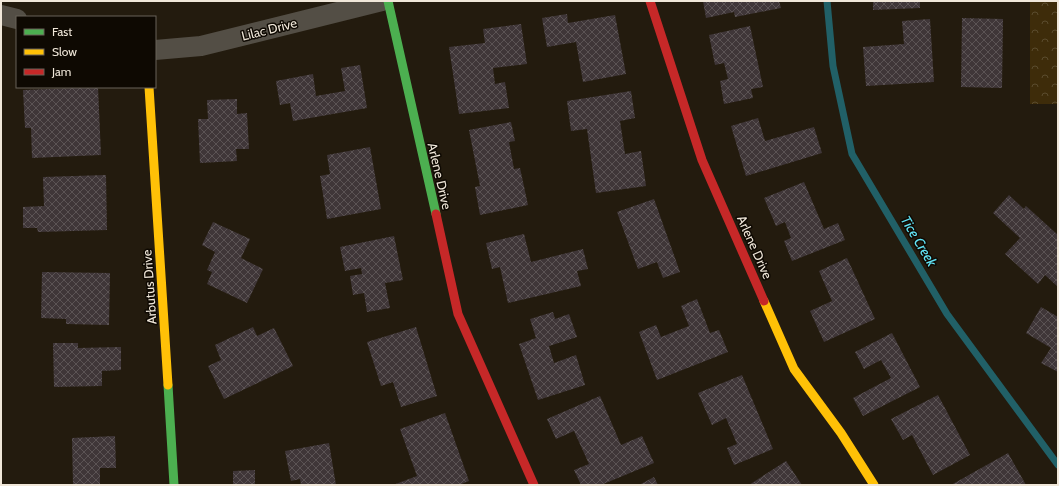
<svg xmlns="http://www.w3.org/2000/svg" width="1059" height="486" font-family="Cabin,sans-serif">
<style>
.park{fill:url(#park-crowns)}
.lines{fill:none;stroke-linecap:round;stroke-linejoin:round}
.stream{stroke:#216067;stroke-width:7}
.building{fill:url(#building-cross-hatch)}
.street{stroke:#534e45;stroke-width:20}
.fast{stroke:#4caf50;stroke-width:9}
.slow{stroke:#ffc107;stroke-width:9}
.jam{stroke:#c62828;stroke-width:9}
.labels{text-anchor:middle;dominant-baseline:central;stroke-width:3;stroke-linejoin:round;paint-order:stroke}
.street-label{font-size:13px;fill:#f0e7d9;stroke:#0e0902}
.water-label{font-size:14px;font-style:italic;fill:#63e5f7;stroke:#0e0902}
</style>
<defs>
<pattern id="park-crowns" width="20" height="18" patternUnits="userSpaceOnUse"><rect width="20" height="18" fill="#3e2c0a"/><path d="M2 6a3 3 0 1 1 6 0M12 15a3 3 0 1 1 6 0" fill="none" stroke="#5a4b2d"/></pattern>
<pattern id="building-cross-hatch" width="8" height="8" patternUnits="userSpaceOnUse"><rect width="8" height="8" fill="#3f3638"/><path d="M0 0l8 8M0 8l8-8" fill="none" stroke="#5b5354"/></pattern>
</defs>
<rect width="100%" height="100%" fill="#231b0e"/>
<rect class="park" x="1030" y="1" width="28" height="103"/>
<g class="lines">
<path class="stream" d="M 827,1 L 833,66 L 852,154 L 947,314 L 1058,465"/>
</g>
<g class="building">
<path d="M 703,1 L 779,1 L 781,8 L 735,17 L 734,12 L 706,18 Z"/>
<path d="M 873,1 L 920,1 L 920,8 L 873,10 Z"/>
<path d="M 567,14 L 568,23 L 615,15 L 626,74 L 583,82 L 576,42 L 547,47 L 542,18 Z"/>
<path d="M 962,18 L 1003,19 L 1002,88 L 961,87 Z"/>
<path d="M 930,19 L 934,82 L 866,86 L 863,47 L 904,44 L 902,21 Z"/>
<path d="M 521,24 L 527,64 L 493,68 L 495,84 L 505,82 L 509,108 L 459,114 L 449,47 L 485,43 L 483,29 Z"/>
<path d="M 750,26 L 763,87 L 751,89 L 753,98 L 724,104 L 720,81 L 728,79 L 724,63 L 715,65 L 709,35 Z"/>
<path d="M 360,65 L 367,108 L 293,121 L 290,103 L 280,105 L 276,81 L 313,74 L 316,96 L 345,91 L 341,68 Z"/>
<path d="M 98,87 L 101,155 L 32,158 L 31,128 L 25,128 L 23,90 Z"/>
<path d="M 631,91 L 635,118 L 620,121 L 625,154 L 641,151 L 646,186 L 596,193 L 587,129 L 571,131 L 567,101 Z"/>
<path d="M 237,99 L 237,114 L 247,113 L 249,149 L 236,149 L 237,161 L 200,163 L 198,119 L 208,119 L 207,100 Z"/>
<path d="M 758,118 L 765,141 L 814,127 L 822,153 L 746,176 L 731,126 Z"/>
<path d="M 511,122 L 515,141 L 509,142 L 514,169 L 520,168 L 528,205 L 480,215 L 475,187 L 480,186 L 469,130 Z"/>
<path d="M 370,147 L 381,209 L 327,219 L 320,176 L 330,174 L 327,155 Z"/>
<path d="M 106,175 L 107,230 L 38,232 L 37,228 L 23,228 L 23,207 L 44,206 L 43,177 Z"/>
<path d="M 804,182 L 824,229 L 838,223 L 845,240 L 792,261 L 784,241 L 791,238 L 785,222 L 776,226 L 764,198 Z"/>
<path d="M 1009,195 L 1024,209 L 1026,206 L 1058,235 L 1058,287 L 1045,275 L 1038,284 L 1005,254 L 1020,238 L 993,213 Z"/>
<path d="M 654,199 L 680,272 L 663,278 L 657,262 L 638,269 L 617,212 Z"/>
<path d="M 213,222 L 250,239 L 241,258 L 263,269 L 247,303 L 207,284 L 212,272 L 207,270 L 215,252 L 202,245 Z"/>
<path d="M 524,234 L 531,262 L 583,249 L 588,269 L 577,271 L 581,286 L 508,303 L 500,267 L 492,269 L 486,243 Z"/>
<path d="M 394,236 L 403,280 L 385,283 L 390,308 L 367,312 L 364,293 L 353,295 L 350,276 L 362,274 L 361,268 L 345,271 L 340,247 Z"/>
<path d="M 847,258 L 875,319 L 824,342 L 810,311 L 832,301 L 819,271 Z"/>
<path d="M 42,272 L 110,273 L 109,325 L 66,324 L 66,319 L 41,318 Z"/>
<path d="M 697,299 L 710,333 L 719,330 L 728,352 L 657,380 L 639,332 L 656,325 L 661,337 L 689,326 L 681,306 Z"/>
<path d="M 1041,307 L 1058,317 L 1058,372 L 1041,363 L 1051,348 L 1026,333 Z"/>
<path d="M 553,312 L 555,319 L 569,314 L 577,337 L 549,346 L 554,363 L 576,355 L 585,385 L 538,400 L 519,344 L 536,338 L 530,319 Z"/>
<path d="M 253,327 L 257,336 L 274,328 L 293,366 L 224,399 L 208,366 L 221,360 L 215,345 Z"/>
<path d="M 416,327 L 437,396 L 401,407 L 393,382 L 381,386 L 367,342 Z"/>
<path d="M 892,333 L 920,387 L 863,416 L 853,398 L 891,378 L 881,360 L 864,369 L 855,352 Z"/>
<path d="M 53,343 L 78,343 L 78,348 L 121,347 L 121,370 L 102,371 L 102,386 L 54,387 Z"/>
<path d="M 742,375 L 773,449 L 734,465 L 727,448 L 737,444 L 726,418 L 712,425 L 698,393 Z"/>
<path d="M 938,395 L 970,455 L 933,475 L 912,435 L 903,440 L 891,419 Z"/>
<path d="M 600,396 L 621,445 L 642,436 L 654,463 L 601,485 L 581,485 L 574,470 L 589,464 L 574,431 L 556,439 L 547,419 Z"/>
<path d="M 445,413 L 469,481 L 459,485 L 393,485 L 417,476 L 400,429 Z"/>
<path d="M 115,436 L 116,468 L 100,468 L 100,485 L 73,485 L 72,438 Z"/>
<path d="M 329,443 L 336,485 L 301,485 L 300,479 L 291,481 L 285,451 Z"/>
<path d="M 1008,453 L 1026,485 L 951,485 Z"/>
<path d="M 786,461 L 802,485 L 749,485 Z"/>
<path d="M 255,470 L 255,485 L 233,485 L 233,471 Z"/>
<path d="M 654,477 L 658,485 L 639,485 Z"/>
</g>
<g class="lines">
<g class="street">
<path d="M 1,15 L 17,19"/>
<path d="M 155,50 L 201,46 L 382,1"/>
</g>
<g class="fast">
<path d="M 388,1 L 436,214"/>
<path d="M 168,385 L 174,485"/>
</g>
<g class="slow">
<path d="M 149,87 L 168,385"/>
<path d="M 764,301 L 794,369 L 841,433 L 874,485"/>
</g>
<g class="jam">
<path d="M 650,1 L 702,160 L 764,301"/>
<path d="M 436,214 L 458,314 L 534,485"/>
</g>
</g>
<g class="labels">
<g class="street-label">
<text transform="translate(269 29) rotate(-14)">Lilac Drive</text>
<text transform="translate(440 176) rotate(77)">Arlene Drive</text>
<text transform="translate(755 247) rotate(66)">Arlene Drive</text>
<text transform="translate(149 287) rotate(-94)">Arbutus Drive</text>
</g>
<g class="water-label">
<text transform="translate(919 241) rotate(59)">Tice Creek</text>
</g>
</g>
<rect width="1059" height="486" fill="none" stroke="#f0e7d9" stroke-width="4"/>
<rect x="16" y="16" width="140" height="72" fill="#0e0902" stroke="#686258"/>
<rect x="24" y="29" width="20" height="6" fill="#4caf50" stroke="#686258"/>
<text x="52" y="36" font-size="12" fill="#f0e7d9">Fast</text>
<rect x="24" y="49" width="20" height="6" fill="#ffc107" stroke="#686258"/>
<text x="52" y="56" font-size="12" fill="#f0e7d9">Slow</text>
<rect x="24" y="69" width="20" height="6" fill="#c62828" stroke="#686258"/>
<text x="52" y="76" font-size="12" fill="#f0e7d9">Jam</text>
</svg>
